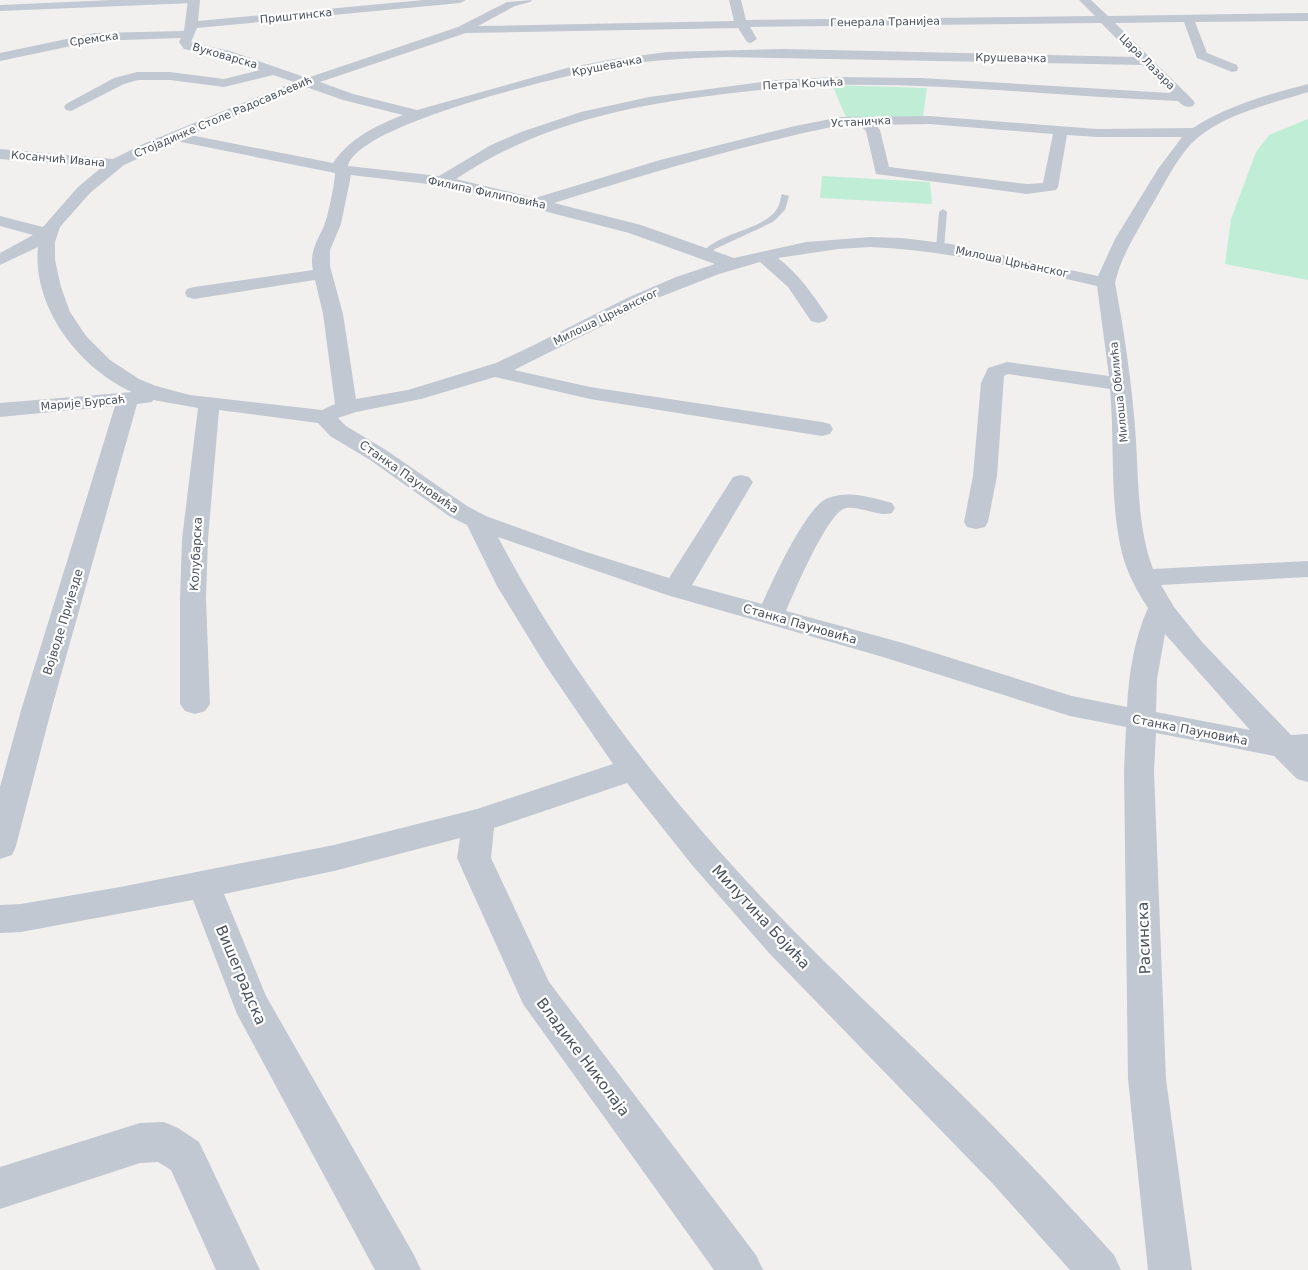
<svg xmlns="http://www.w3.org/2000/svg" width="1308" height="1270" font-family="'DejaVu Sans',sans-serif">
<style>
.green{fill:#c0edd6}
.lines{fill:none;stroke-linecap:round;stroke-linejoin:round}
.lane{fill:#c1c8d1;fill-rule:evenodd}
.street{fill:#c1c8d1;fill-rule:evenodd}
.secondary{fill:#c1c9d5;fill-rule:evenodd}
.labels{text-anchor:middle;dominant-baseline:central;stroke-width:4.5;stroke-linejoin:round;paint-order:stroke}
.far-street-label{font-size:11px;fill:#48515c;stroke:#fff}
.street-label{font-size:12px;fill:#48515c;stroke:#fff}
.near-street-label{font-size:15px;fill:#48515c;stroke:#fff}
</style>
<rect width="100%" height="100%" fill="#f2f0ef"/>
<g class="green">
<path d="M 832,85 L 927,88 L 923,117 L 846,117 Z"/>
<path d="M 1308,119 L 1308,280 L 1225,264 L 1231,219 L 1256,152 L 1269,135 Z"/>
<path d="M 822,176 L 930,182 L 932,204 L 820,198 Z"/>
</g>
<g class="lines">
<g class="lane">
<path d="M 782,194 L 789,196 L 785,210 L 773,222 L 715,249 L 709,255 L 703,255 L 702,253 C 718,232 764,230 777,209 C 780,205 780,199 782,194 Z"/>
<path d="M 943,209 L 947,212 L 944,248 L 940,251 L 936,248 L 939,212 Z"/>
</g>
<g class="street">
<path d="M 188,0 L 200,0 L 198,21 L 424,0 L 466,0 L 460,3 L 197,28 L 191,42 L 233,52 L 307,78 L 458,27 L 507,2 L 532,0 L 530,2 L 515,6 L 478,26 L 734,21 L 729,0 L 741,0 L 746,20 L 1095,16 L 1079,0 L 1091,0 L 1108,16 L 1308,13 L 1308,21 L 1195,22 L 1207,53 L 1237,65 L 1238,68 L 1237,71 L 1232,72 L 1197,58 L 1184,22 L 1115,23 L 1193,100 L 1195,103 L 1193,106 C 1186,108 1183,106 1178,101 C 1064,97 950,83 835,85 C 787,86 740,92 693,98 C 608,110 527,131 456,179 L 535,198 L 660,160 L 795,126 L 841,117 L 929,116 L 1097,129 L 1193,128 C 1227,106 1269,94 1308,84 L 1308,92 C 1268,105 1220,114 1190,145 C 1173,164 1162,189 1149,210 C 1136,234 1121,256 1115,283 C 1124,330 1131,378 1135,426 C 1139,475 1136,523 1153,569 L 1308,561 L 1308,577 L 1161,585 L 1174,607 L 1202,642 L 1291,735 L 1308,734 L 1308,782 L 1297,779 L 1274,756 L 1156,733 L 1154,771 L 1166,1079 L 1192,1270 L 1148,1270 L 1128,1079 L 1124,771 L 1126,727 L 1070,716 L 883,657 L 667,595 L 498,537 C 573,681 681,816 795,932 C 870,1008 950,1080 1023,1157 C 1054,1189 1084,1222 1114,1255 L 1121,1270 L 1070,1270 L 993,1184 L 769,953 L 692,865 L 627,783 L 494,828 L 491,858 L 549,982 L 756,1255 L 763,1270 L 714,1270 L 523,1004 L 457,858 L 460,838 L 334,871 L 224,894 L 266,996 L 414,1255 L 421,1270 L 375,1270 L 237,1014 L 193,900 L 21,932 L 0,933 L 0,905 L 21,904 L 120,887 L 334,845 L 477,809 L 613,764 L 546,666 L 497,586 L 467,525 L 449,516 L 370,460 L 330,436 L 318,423 L 219,410 L 208,539 L 206,599 L 210,704 L 205,711 L 195,714 L 185,711 L 180,704 L 180,599 L 182,539 L 198,408 L 153,400 L 152,402 L 137,404 L 52,707 L 16,846 L 12,855 L 0,859 L 0,787 L 22,707 L 115,406 L 0,417 L 0,403 L 132,392 C 79,368 32,307 38,247 L 0,265 L 0,253 L 33,235 L 0,226 L 0,216 L 43,227 L 78,187 L 102,167 L 0,159 L 0,149 L 113,159 L 143,144 L 294,82 L 273,75 L 224,87 L 170,80 L 138,80 L 124,84 L 71,111 L 66,110 L 64,107 L 66,104 L 114,78 L 137,72 L 170,72 L 224,79 L 260,70 L 225,58 L 184,49 L 179,42 L 181,38 L 95,41 L 0,61 L 0,53 L 95,33 L 184,31 ZM 1101,23 L 1135,57 L 783,49 L 667,52 L 614,59 L 567,68 L 417,110 L 353,94 L 320,82 L 466,33 L 738,28 L 747,42 L 751,43 L 757,39 L 750,27 ZM 725,57 L 1142,65 L 1170,93 L 921,78 L 835,77 L 777,80 L 649,97 L 581,112 L 521,132 L 491,145 L 439,176 L 348,166 C 358,123 570,74 615,66 C 651,60 688,58 725,57 ZM 306,87 L 343,100 L 403,115 C 375,126 350,138 333,163 L 190,135 ZM 929,124 L 1053,134 L 1043,183 L 1027,184 L 889,167 L 880,130 L 876,125 ZM 841,125 L 860,125 L 866,131 L 876,174 L 1027,194 L 1056,190 L 1058,187 L 1067,135 L 1097,137 L 1182,137 L 1158,169 L 1115,239 L 1098,276 L 951,244 L 902,238 L 870,237 L 806,242 L 734,258 L 641,225 L 554,203 C 649,173 743,145 841,125 ZM 176,141 L 335,173 C 335,183 328,216 324,226 C 317,241 309,253 313,270 L 194,287 L 187,289 L 185,293 L 187,297 L 194,299 L 315,280 L 323,314 L 335,404 L 322,410 L 190,395 L 156,386 L 139,379 L 110,360 L 86,336 L 70,312 L 61,287 L 55,260 L 55,242 L 60,227 L 90,193 L 124,165 ZM 351,175 L 428,184 L 467,191 L 629,233 L 715,264 L 676,277 L 627,298 L 534,345 L 496,363 L 408,390 L 356,399 L 343,314 L 330,266 L 330,250 L 341,224 ZM 870,247 C 947,250 1022,269 1097,286 L 1109,376 L 1007,362 L 988,368 L 981,383 L 973,476 L 964,522 L 967,527 L 976,529 L 985,527 L 988,522 L 997,476 L 1004,376 L 1008,374 L 1110,389 C 1115,443 1109,500 1122,553 C 1127,573 1137,591 1148,608 C 1134,639 1129,673 1127,707 L 1072,696 L 903,643 L 786,611 C 794,593 828,511 846,508 C 862,506 876,517 892,513 L 895,508 L 892,503 C 870,497 849,490 828,498 C 806,506 772,582 762,604 L 692,585 L 753,482 L 749,477 L 741,475 L 733,477 L 669,578 L 583,551 L 486,516 L 467,506 L 386,450 L 346,426 L 338,418 L 356,412 L 421,399 L 495,377 L 590,399 L 822,436 L 830,434 L 833,429 L 830,424 L 822,422 L 590,387 L 514,370 L 660,297 L 719,274 L 760,262 L 788,287 L 811,321 L 818,323 L 825,321 L 828,317 C 813,295 799,274 778,258 L 838,249 ZM 1165,634 L 1250,730 L 1156,712 L 1157,679 Z"/>
<path d="M 164,1122 L 178,1128 L 199,1142 L 260,1270 L 216,1270 L 171,1170 L 158,1162 L 140,1163 L 0,1209 L 0,1167 L 140,1123 Z"/>
</g>
<path class="secondary" d="M 112,0 L 200,0 L 194,3 L 0,11 L 0,5 Z"/>
</g>
<g class="labels">
<g class="far-street-label">
<text transform="translate(296 16) rotate(-6)">Приштинска</text>
<text transform="translate(885 22) rotate(-1)">Генерала Транијеа</text>
<text transform="translate(94 39) rotate(-8)">Сремска</text>
<text transform="translate(225 56) rotate(16)">Вуковарска</text>
<text transform="translate(1011 58) rotate(1)">Крушевачка</text>
<text transform="translate(1147 62) rotate(45)">Цара Лазара</text>
<text transform="translate(607 66) rotate(-11)">Крушевачка</text>
<text transform="translate(803 84) rotate(-3)">Петра Кочића</text>
<text transform="translate(223 117) rotate(-23)">Стојадинке Столе Радосављевић</text>
<text transform="translate(861 122) rotate(-3)">Устаничка</text>
<text transform="translate(58 159) rotate(5)">Косанчић Ивана</text>
<text transform="translate(487 193) rotate(12)">Филипа Филиповића</text>
<text transform="translate(1012 262) rotate(12)">Милоша Црњанског</text>
<text transform="translate(606 317) rotate(-26)">Милоша Црњанског</text>
<text transform="translate(1119 392) rotate(-96)">Милоша Обилића</text>
<text transform="translate(83 403) rotate(-5)">Марије Бурсаћ</text>
</g>
<g class="street-label">
<text transform="translate(409 477) rotate(35)">Станка Пауновића</text>
<text transform="translate(196 554) rotate(-87)">Колубарска</text>
<text transform="translate(63 622) rotate(-73)">Војводе Пријезде</text>
<text transform="translate(800 624) rotate(16)">Станка Пауновића</text>
<text transform="translate(1190 730) rotate(11)">Станка Пауновића</text>
</g>
<g class="near-street-label">
<text transform="translate(761 917) rotate(47)">Милутина Бојића</text>
<text transform="translate(1144 938) rotate(-92)">Расинска</text>
<text transform="translate(241 975) rotate(67)">Вишеградска</text>
<text transform="translate(583 1057) rotate(53)">Владике Николаја</text>
</g>
</g>
</svg>
